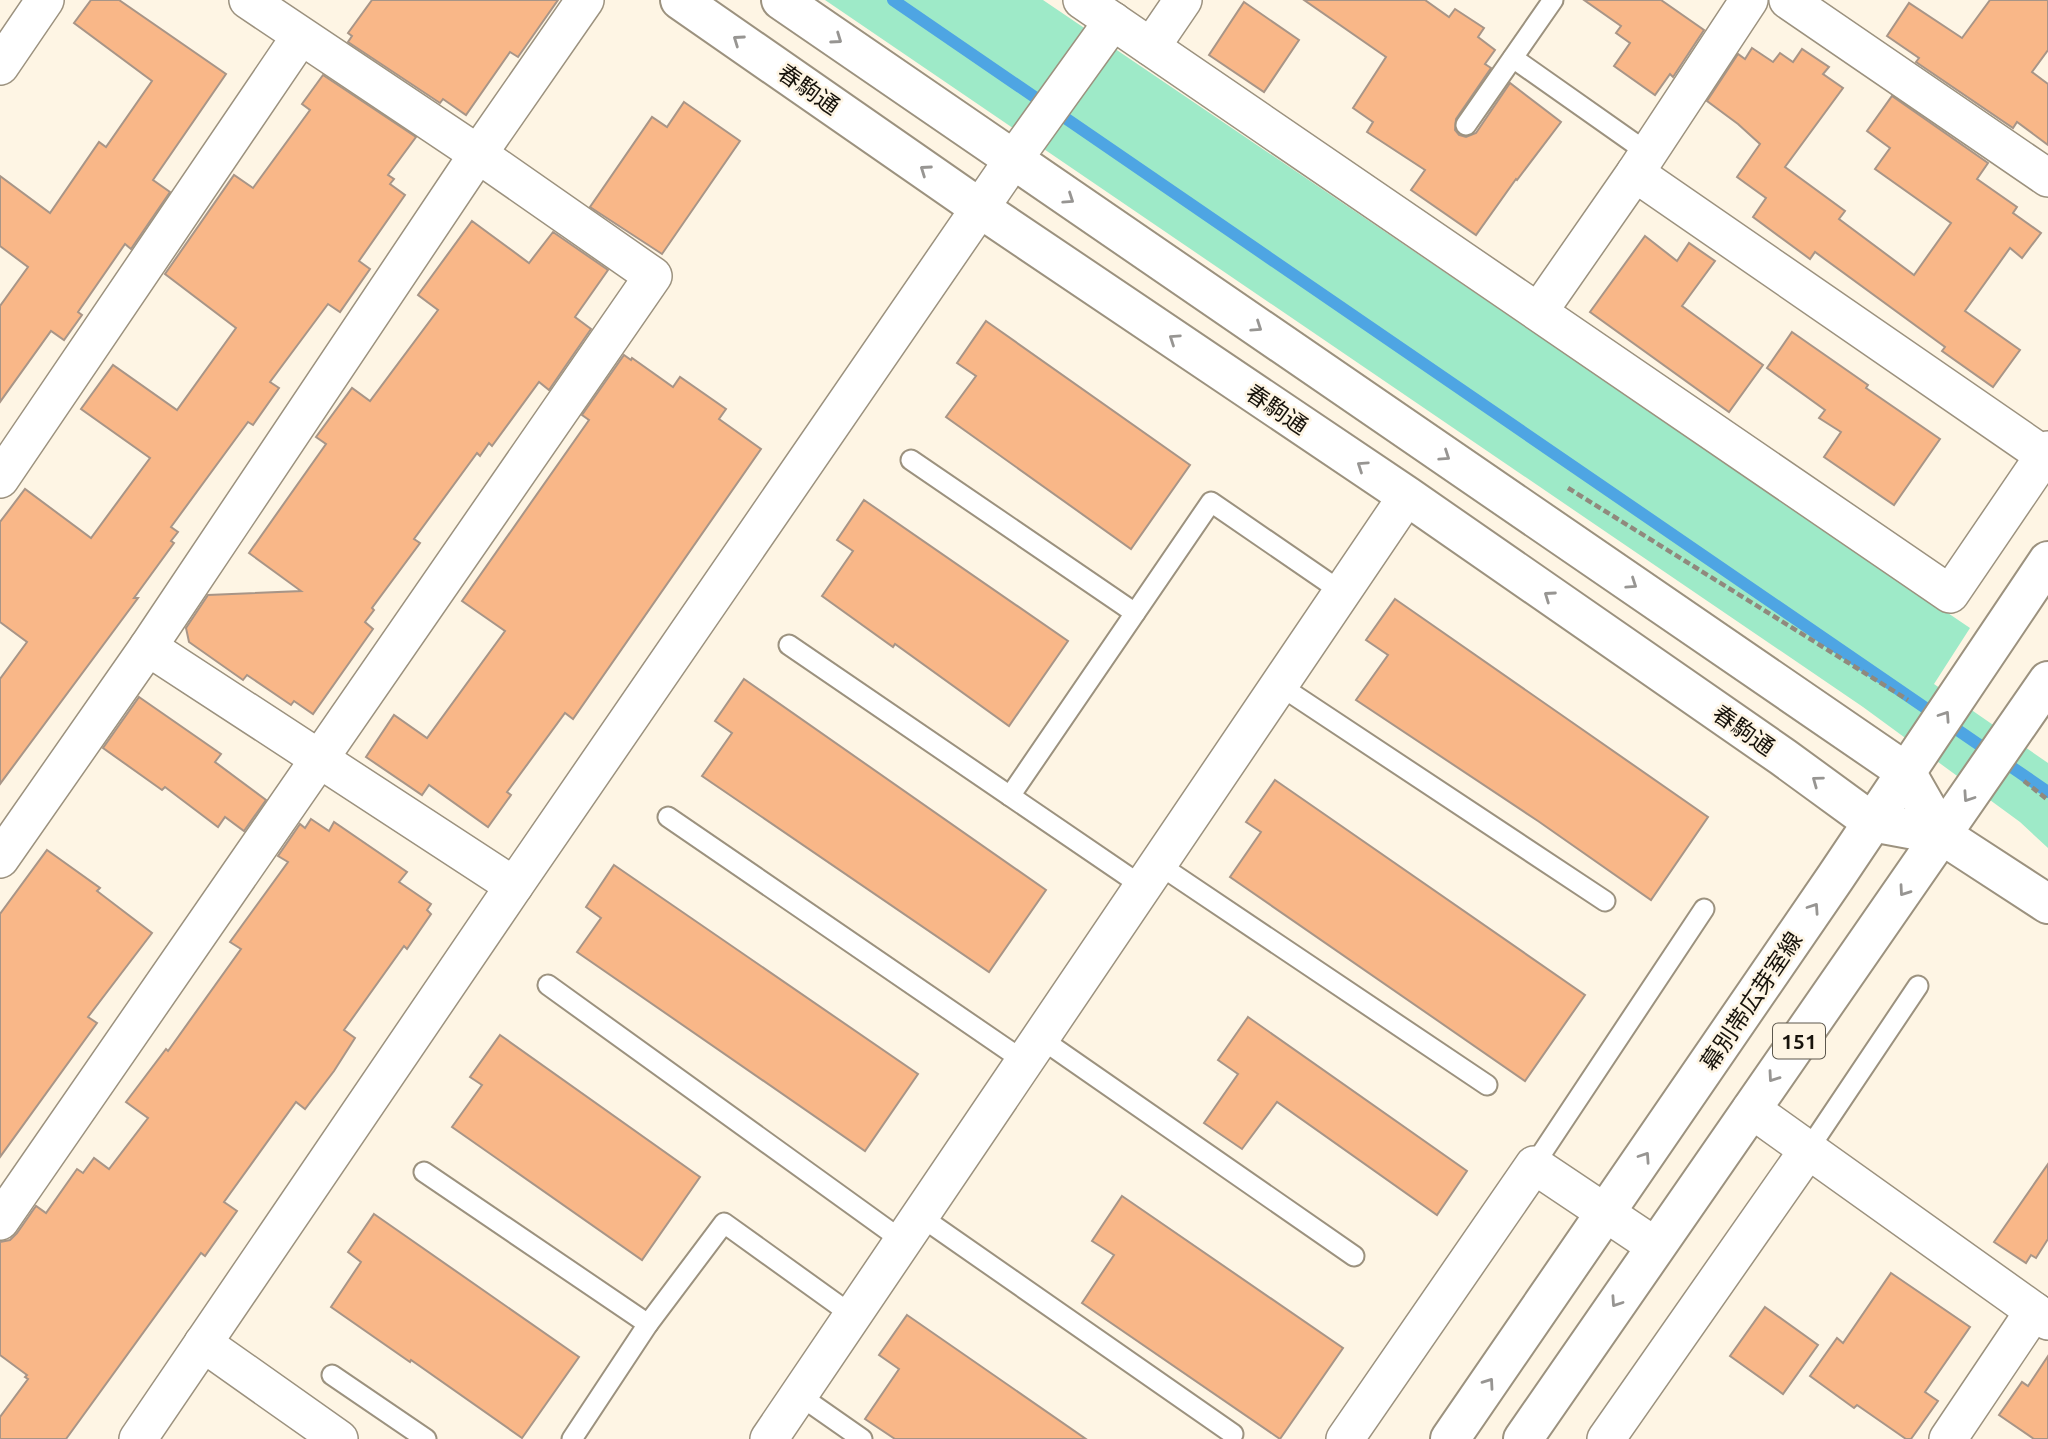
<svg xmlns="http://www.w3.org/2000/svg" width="2048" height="1439" font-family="Ubuntu,'Noto Sans JP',sans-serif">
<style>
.green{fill:#9eeac8}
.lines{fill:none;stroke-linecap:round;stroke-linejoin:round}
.stream{stroke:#4ea5e3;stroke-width:12}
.building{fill:#f9b788;stroke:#a89587;stroke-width:2}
.service-casing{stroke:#9c927f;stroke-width:23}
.minor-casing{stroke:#9c927f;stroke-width:40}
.tertiary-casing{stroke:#9c927f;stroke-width:42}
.primary-casing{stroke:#9c927f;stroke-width:42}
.path{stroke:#90897d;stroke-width:4.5;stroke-dasharray:7 3.5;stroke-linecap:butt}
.service{stroke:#fff;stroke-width:19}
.minor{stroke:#fff;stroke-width:37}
.tertiary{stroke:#fff;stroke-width:38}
.primary{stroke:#fff;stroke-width:38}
.oneway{stroke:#979592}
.labels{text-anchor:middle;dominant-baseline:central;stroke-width:5;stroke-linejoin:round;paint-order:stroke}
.shield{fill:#fef5e4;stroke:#5c574d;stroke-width:2}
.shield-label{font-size:21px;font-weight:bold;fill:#17130c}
.street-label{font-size:23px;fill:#17130c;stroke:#fef5e4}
</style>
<rect width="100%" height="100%" fill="#fef5e4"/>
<path class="green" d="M 825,0 L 1043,0 L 1970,628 L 1934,684 L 2048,763 L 2048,848 L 2020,822 L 1863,707 Z"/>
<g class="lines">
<path class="stream" d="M 893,0 L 2048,792"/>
</g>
<g class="building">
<path d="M 91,0 L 119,0 L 226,74 L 153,180 L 170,192 L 131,249 L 125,244 L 78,312 L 82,315 L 64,340 L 51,331 L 0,402 L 0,306 L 28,267 L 0,246 L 0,176 L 50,213 L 99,142 L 106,147 L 152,81 L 74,23 Z"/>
<path d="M 372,0 L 558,0 L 518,57 L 510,52 L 466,115 L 443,99 L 440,103 L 348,42 L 352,36 L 348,33 Z"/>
<path d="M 1304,0 L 1425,0 L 1449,17 L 1455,9 L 1484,28 L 1478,37 L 1495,50 L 1485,64 L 1491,68 L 1456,119 L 1455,130 L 1459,135 L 1466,137 L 1476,133 L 1510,83 L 1561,122 L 1517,180 L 1516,179 L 1476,235 L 1411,190 L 1425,170 L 1367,132 L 1373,122 L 1353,108 L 1386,57 Z"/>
<path d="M 1584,0 L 1661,0 L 1704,30 L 1673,77 L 1670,74 L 1655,95 L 1614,66 L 1630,43 L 1616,33 L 1621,26 Z"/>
<path d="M 1990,0 L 2048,0 L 2048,50 L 2032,72 L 2048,84 L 2048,145 L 2017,122 L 2013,128 L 1916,62 L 1919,58 L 1887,36 L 1909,3 L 1962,38 Z"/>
<path d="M 1244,2 L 1299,40 L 1264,92 L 1209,55 Z"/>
<path d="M 1752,48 L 1773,62 L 1780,53 L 1793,62 L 1802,49 L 1829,67 L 1823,74 L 1843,88 L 1785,167 L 1845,211 L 1839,219 L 1914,275 L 1951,223 L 1875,169 L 1890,148 L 1867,131 L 1892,96 L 1988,163 L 1977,179 L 2017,207 L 2013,213 L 2041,233 L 2022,258 L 2010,248 L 1965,311 L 2020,350 L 1993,387 L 1942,351 L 1945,347 L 1815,252 L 1810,259 L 1753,217 L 1766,198 L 1737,177 L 1760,144 L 1738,124 L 1707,101 L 1738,54 L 1745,59 Z"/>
<path d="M 323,75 L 416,137 L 388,175 L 394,179 L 390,184 L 405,195 L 359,261 L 370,269 L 340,312 L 328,304 L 270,382 L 279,388 L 253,425 L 248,422 L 171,527 L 178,532 L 171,541 L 174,543 L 134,598 L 138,598 L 0,784 L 0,679 L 27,642 L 0,622 L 0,522 L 25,489 L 91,538 L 150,458 L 81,409 L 113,365 L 177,410 L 236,328 L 165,274 L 234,175 L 253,188 L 310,110 L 302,104 Z"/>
<path d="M 684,102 L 740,141 L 662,254 L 590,207 L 652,117 L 667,127 Z"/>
<path d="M 472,221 L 529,263 L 553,232 L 608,270 L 575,317 L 591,329 L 549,390 L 539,382 L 492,446 L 489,443 L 480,456 L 477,453 L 414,539 L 420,543 L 372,608 L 374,610 L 365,622 L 373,629 L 313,714 L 294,701 L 291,705 L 247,675 L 243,680 L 189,642 L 186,628 L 208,595 L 301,591 L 249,553 L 326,444 L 316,437 L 352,388 L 370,401 L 438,310 L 418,295 Z"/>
<path d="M 1645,236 L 1677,261 L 1689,243 L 1715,261 L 1682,306 L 1763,365 L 1729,412 L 1590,312 Z"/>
<path d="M 986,321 L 1190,465 L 1131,549 L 946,417 L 976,376 L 957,363 Z"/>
<path d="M 1792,332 L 1868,385 L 1866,388 L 1940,439 L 1894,505 L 1824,457 L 1841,432 L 1819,418 L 1825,410 L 1767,368 Z"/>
<path d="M 624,355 L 631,360 L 632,358 L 673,387 L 680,377 L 726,409 L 719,419 L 761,449 L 573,719 L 565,713 L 507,792 L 511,795 L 488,827 L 429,785 L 422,795 L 366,757 L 394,715 L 427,738 L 505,631 L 462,601 L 589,420 L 582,415 Z"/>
<path d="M 864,500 L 1068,641 L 1009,726 L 895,644 L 893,647 L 822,596 L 853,551 L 837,540 Z"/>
<path d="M 1395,599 L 1708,817 L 1651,900 L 1538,821 L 1356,700 L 1388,655 L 1366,640 Z"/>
<path d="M 744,679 L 1046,890 L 989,972 L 702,776 L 732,733 L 715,721 Z"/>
<path d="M 139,697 L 221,754 L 215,762 L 266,800 L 244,831 L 225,817 L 218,827 L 165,787 L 162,790 L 103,748 Z"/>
<path d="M 1275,780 L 1585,995 L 1525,1081 L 1230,877 L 1261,832 L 1246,822 Z"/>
<path d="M 311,819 L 329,831 L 334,822 L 407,872 L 399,882 L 431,904 L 427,910 L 431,914 L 407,949 L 404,946 L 344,1030 L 355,1038 L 334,1071 L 305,1109 L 296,1102 L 224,1202 L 237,1211 L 205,1256 L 201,1253 L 66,1439 L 0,1439 L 0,1417 L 28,1379 L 25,1377 L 27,1375 L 0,1355 L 0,1242 L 10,1240 L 17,1233 L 36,1206 L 46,1213 L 77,1169 L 83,1173 L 94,1158 L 109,1169 L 148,1118 L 126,1102 L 166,1049 L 168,1051 L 241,949 L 230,942 L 288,862 L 278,856 L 300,824 L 305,828 Z"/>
<path d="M 47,850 L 100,888 L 97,891 L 152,933 L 88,1017 L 97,1023 L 0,1157 L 0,914 Z"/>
<path d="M 614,865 L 918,1074 L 865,1151 L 577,952 L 601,918 L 586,907 Z"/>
<path d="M 1248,1017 L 1467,1171 L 1437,1215 L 1277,1102 L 1242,1149 L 1204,1123 L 1238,1074 L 1218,1060 Z"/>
<path d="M 500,1035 L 700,1177 L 642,1260 L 452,1127 L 482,1085 L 470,1077 Z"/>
<path d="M 2048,1164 L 2048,1239 L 2036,1258 L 2031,1255 L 2026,1263 L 1994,1242 Z"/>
<path d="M 1122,1196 L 1343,1348 L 1280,1439 L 1082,1303 L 1114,1255 L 1092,1241 Z"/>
<path d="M 374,1214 L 579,1357 L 522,1438 L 411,1360 L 410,1362 L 331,1307 L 361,1262 L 348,1252 Z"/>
<path d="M 1891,1273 L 1970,1327 L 1925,1392 L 1938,1401 L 1911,1439 L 1906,1439 L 1857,1405 L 1854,1408 L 1810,1376 L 1837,1338 L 1843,1343 Z"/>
<path d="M 1765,1307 L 1818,1345 L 1783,1394 L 1730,1356 Z"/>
<path d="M 907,1315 L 1086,1439 L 895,1439 L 865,1419 L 899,1369 L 879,1355 Z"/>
<path d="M 2048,1356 L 2048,1439 L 2034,1439 L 1999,1415 L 2022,1382 L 2028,1386 Z"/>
</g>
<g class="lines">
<defs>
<g id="service">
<path d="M 1513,58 L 1648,153"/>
<path d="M 1466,125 L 1553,0"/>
<path d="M 911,460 L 1135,613"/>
<path d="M 789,645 L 1010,796"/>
<path d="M 1279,685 L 1605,901"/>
<path d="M 668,817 L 1024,1061"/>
<path d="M 1158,864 L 1487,1085"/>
<path d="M 1142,886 L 1010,796 L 1211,502 L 1342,592"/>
<path d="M 548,985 L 903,1241"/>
<path d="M 1040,1038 L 1354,1256"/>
<path d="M 1808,1150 L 1918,986"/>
<path d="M 1534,1165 L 1704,909"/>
<path d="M 424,1172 L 648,1324"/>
<path d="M 920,1216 L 1233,1434"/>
<path d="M 332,1375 L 426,1439"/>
<path d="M 799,1395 L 862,1439"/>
<path d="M 572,1439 L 648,1324 L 724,1223 L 852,1315"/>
</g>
<g id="minor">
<path d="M 1082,0 L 1950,594 L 2048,450"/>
<path d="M 1788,0 L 2048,178"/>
<path d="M 1151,47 L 1183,0"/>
<path d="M 0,66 L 45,0"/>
<path d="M 1635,173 L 2048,458"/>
<path d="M 1539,311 L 1635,173 L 1749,0"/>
<path d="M 0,479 L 300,37"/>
<path d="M 148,647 L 514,886"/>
<path d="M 0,859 L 148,647 L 478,154 L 585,0"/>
<path d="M 1751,1109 L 2048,1321"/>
<path d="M 0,1221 L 653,276 L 478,154 L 248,0"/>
<path d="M 203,1343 L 339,1439"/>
<path d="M 138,1439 L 514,886 L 1013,160 L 1113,21"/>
<path d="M 769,1439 L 1407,496"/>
<path d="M 1345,1439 L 1534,1165 L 1655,1246"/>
<path d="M 1606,1439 L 1808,1150"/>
<path d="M 1948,1439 L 2034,1311"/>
</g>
<g id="tertiary">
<path d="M 680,0 L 981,209 L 1407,496 L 1783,757 L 1872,822 L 1942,835 L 2048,904"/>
<path d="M 781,0 L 1906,772 L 1942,835"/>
</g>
<g id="primary">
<path d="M 1450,1439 L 1835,878 L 2048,561"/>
<path d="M 1523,1439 L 2048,681"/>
</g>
</defs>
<use href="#service" class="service-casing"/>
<use href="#minor" class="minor-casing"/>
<use href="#tertiary" class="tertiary-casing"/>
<use href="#primary" class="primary-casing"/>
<g class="path">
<path d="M 1568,488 L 1908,700"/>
<path d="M 2024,781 L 2048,800"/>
</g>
<use href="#service" class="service"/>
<use href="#minor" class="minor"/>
<use href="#tertiary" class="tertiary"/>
<use href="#primary" class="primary"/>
</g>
<defs><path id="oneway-chevron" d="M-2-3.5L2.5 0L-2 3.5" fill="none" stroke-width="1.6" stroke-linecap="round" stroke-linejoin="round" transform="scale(1.75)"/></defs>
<g class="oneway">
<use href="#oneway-chevron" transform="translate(837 39) rotate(35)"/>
<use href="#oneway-chevron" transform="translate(738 40) rotate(-145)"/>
<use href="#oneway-chevron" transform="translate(925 170) rotate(-145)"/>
<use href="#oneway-chevron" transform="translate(1069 199) rotate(34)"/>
<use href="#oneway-chevron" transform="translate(1257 327) rotate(34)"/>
<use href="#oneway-chevron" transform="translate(1174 339) rotate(-146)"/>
<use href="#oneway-chevron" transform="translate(1445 456) rotate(34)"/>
<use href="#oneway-chevron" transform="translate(1362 466) rotate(-146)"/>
<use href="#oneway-chevron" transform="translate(1632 584) rotate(34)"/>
<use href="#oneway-chevron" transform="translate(1549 596) rotate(-145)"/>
<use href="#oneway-chevron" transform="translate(1945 716) rotate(-56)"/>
<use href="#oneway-chevron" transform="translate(1817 781) rotate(-144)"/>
<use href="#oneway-chevron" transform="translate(1968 797) rotate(124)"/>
<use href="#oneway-chevron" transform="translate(1904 891) rotate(125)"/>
<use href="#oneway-chevron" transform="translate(1814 908) rotate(-56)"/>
<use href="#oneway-chevron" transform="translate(1773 1077) rotate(125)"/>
<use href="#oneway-chevron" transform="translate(1645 1157) rotate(-56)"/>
<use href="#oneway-chevron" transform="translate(1616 1302) rotate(124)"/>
<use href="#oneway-chevron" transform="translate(1489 1383) rotate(-55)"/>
</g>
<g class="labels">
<rect class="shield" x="1773" y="1023.5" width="52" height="35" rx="5"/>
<g class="shield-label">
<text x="1799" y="1041">151</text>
</g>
<g class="street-label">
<text transform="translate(809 89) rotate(35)">春駒通</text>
<text transform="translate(1277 409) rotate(34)">春駒通</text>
<text transform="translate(1744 730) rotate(35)">春駒通</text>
<text transform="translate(1751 1001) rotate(-56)">幕別帯広芽室線</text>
</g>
</g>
</svg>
